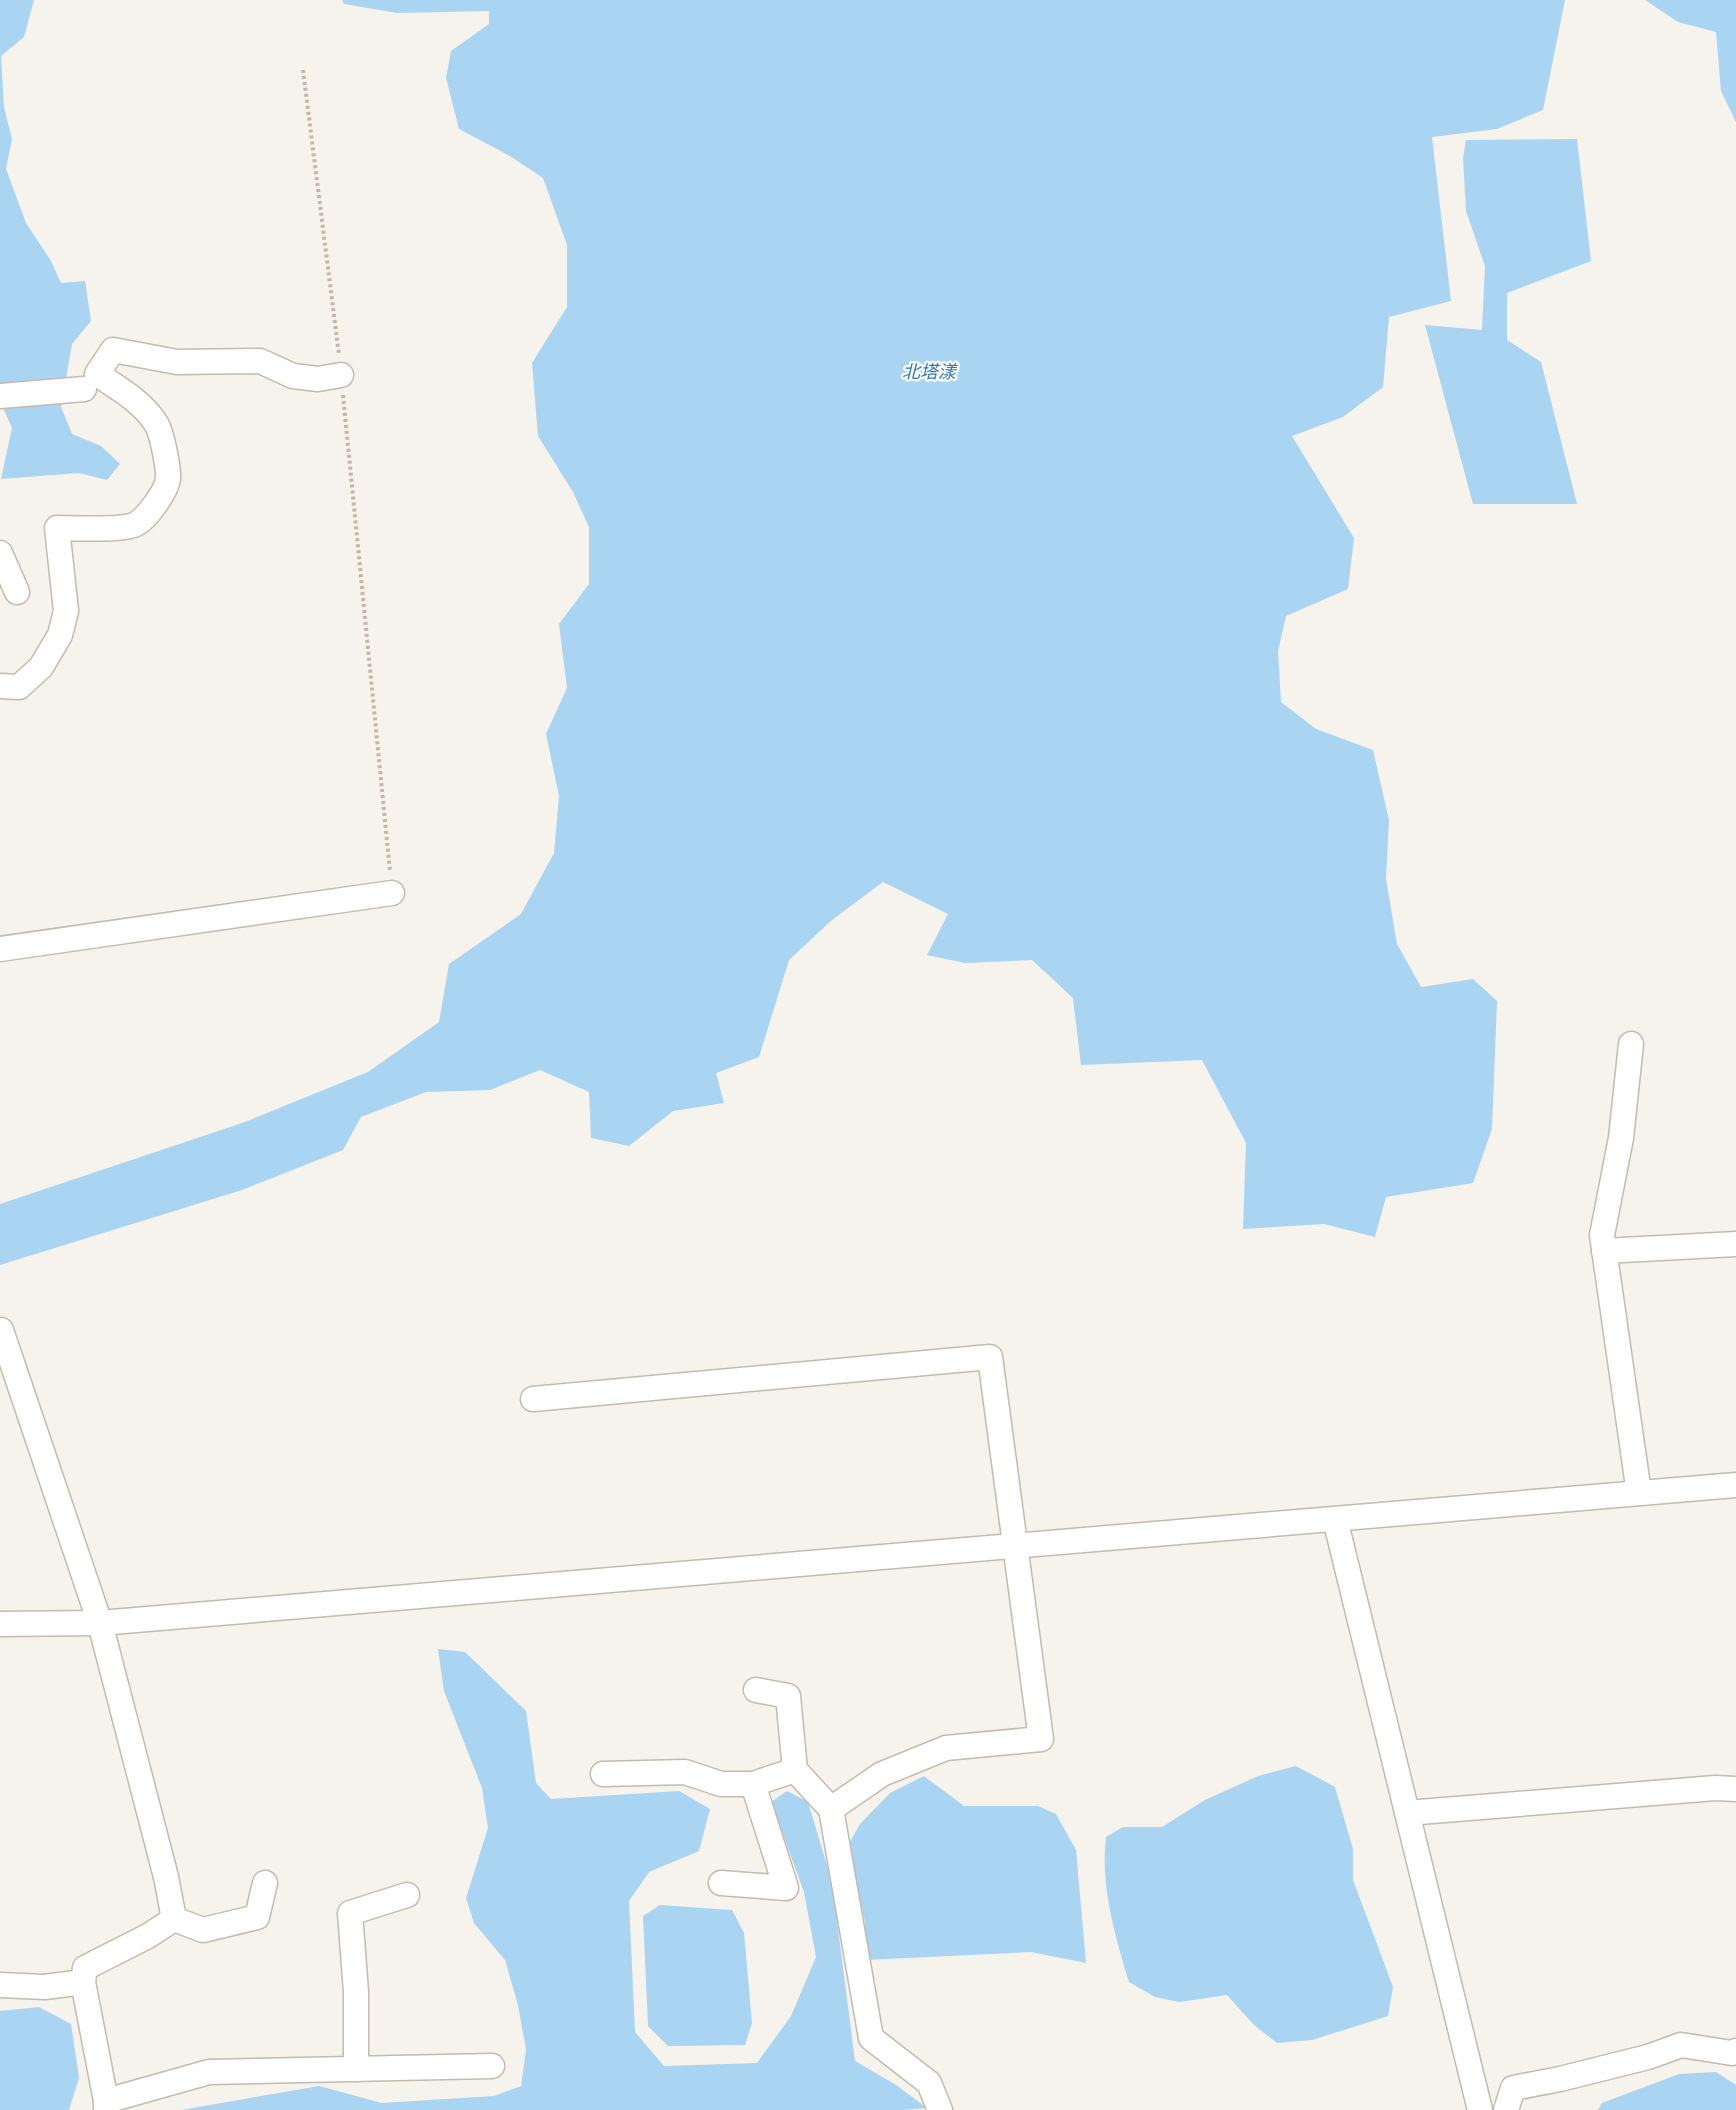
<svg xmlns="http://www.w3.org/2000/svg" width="1736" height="2110" font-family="'Varela Round','Noto Sans SC',sans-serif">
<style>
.water{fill:#a9d4f2}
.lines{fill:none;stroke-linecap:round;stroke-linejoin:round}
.minor-casing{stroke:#c2bbae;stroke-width:27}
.path{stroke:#c4b79f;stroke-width:4;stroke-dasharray:3 3;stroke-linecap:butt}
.minor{stroke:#fff;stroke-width:24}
.labels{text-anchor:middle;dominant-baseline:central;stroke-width:4.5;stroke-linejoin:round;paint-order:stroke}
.water-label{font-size:18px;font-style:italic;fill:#2e7ab2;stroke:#fff}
</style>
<rect width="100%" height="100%" fill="#f6f3ec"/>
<g class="water">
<path d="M 0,0 L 34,0 L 24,37 L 1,56 L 4,107 L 12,139 L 6,169 L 26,223 L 51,261 L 61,283 L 85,281 L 91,321 L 72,344 L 61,407 L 72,434 L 101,446 L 120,464 L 107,480 L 79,473 L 1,479 L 12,428 L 0,401 Z"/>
<path d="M 342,0 L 1565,0 L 1543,110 L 1497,129 L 1432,137 L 1451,301 L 1389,317 L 1383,387 L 1343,417 L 1292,436 L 1354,538 L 1348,589 L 1286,616 L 1278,651 L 1281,702 L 1316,729 L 1373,750 L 1389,820 L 1386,879 L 1397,944 L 1421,987 L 1473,979 L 1497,1001 L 1492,1129 L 1473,1183 L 1386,1197 L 1375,1237 L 1324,1224 L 1243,1229 L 1246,1143 L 1202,1060 L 1081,1065 L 1073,998 L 1032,960 L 965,963 L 927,955 L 948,914 L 883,882 L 832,920 L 789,960 L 759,1057 L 716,1073 L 724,1103 L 673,1111 L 629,1146 L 591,1138 L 589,1092 L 540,1070 L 490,1090 L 426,1092 L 361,1117 L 343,1150 L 242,1190 L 0,1265 L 0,1204 L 245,1122 L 368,1072 L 439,1022 L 449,964 L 521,914 L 554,853 L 559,796 L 546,734 L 567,688 L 559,624 L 589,584 L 589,527 L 573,492 L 538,436 L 532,363 L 567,307 L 567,245 L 543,178 L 510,156 L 459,129 L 446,78 L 451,51 L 489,24 L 489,11 L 397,13 L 344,4 Z"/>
<path d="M 1645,0 L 1736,0 L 1736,122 L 1721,91 L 1716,32 L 1678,22 Z"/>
<path d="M 1577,139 L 1591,261 L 1507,293 L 1507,340 L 1541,362 L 1577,504 L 1473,504 L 1425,325 L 1482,330 L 1485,266 L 1466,211 L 1463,158 L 1466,140 Z"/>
<path d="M 438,1649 L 465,1652 L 526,1711 L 536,1783 L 551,1799 L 679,1791 L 710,1809 L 699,1851 L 649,1872 L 629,1901 L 635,2032 L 664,2066 L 757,2063 L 791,2016 L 816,1957 L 804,1892 L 771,1802 L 787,1791 L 808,1802 L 832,1882 L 855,2061 L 896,2085 L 927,2108 L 903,2110 L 181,2110 L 319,2086 L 382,2103 L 494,2096 L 521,2086 L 526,2050 L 518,2005 L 505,1960 L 474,1923 L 466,1898 L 488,1828 L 482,1788 L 444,1691 Z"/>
<path d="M 1296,1766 L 1335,1787 L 1353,1849 L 1353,1880 L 1393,1987 L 1388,2016 L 1312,2040 L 1277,2043 L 1254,2025 L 1227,1995 L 1179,2002 L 1155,1997 L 1129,1982 C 1115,1936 1100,1885 1106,1837 L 1123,1827 L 1162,1827 L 1205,1800 L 1258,1776 Z"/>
<path d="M 924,1776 L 964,1806 L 1038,1806 L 1056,1814 L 1076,1850 L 1086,1963 L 1031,1952 L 865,1960 L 865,1922 L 847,1847 L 860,1824 L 890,1793 Z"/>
<path d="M 660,1905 L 732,1910 L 744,1933 L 752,2023 L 745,2045 L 668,2046 L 648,2026 L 643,1916 Z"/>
<path d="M 39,2007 L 71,2024 L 79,2078 L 69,2110 L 0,2110 L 0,2011 Z"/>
<path d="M 1716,2072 L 1736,2085 L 1736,2110 L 1598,2110 L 1602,2103 L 1679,2074 Z"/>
</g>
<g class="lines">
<defs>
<g id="minor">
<path d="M 0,396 L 84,389"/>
<path d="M 0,553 L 17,592"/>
<path d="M 0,686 L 19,687 L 41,667 L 60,635 L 66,611 L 57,528 C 74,528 122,531 136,524 C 147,518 166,492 168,479 C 169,469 162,434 157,425 C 143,402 118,388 97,374 L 113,350 L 177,362 L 260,361 L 293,376 L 318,379 L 341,375"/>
<path d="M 0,949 L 392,893"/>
<path d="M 1631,1044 L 1621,1138 L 1602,1235 L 1639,1493"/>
<path d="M 1604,1251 L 1736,1244"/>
<path d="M 1,1330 L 100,1623 L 166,1877 L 174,1919 L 148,1936 L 85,1968 L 83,1982"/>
<path d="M 533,1399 L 990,1357 L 1041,1739 L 946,1748 L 882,1774 L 831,1809"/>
<path d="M 1335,1519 L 1480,2110"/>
<path d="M 0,1624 L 100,1623 L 1736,1485"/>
<path d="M 756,1690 L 788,1696 L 795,1770 L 831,1809 L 871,2038 L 929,2083 L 940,2110"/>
<path d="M 603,1774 L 685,1772 L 721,1784 L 753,1784 L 795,1770"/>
<path d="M 1407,1813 L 1715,1788 L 1736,1789"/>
<path d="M 721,1883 L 786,1888 L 753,1784"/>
<path d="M 174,1919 L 203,1930 L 257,1917 L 265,1883"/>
<path d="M 0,1985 L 45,1987 L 83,1982 L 106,2101 L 106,2110"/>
<path d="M 356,2069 L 356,1992 L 350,1913 L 407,1895"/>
<path d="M 106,2101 L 209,2072 L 492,2066"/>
<path d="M 1506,2110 L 1513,2088 L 1560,2079 L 1648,2057 L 1681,2045 L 1732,2053 L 1736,2051"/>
</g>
</defs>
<use href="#minor" class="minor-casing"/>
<g class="path">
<path d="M 303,70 L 339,355"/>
<path d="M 343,395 L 390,871"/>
</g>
<use href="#minor" class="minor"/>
</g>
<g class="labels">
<g class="water-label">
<text x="929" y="372">北塔漾</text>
</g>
</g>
</svg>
